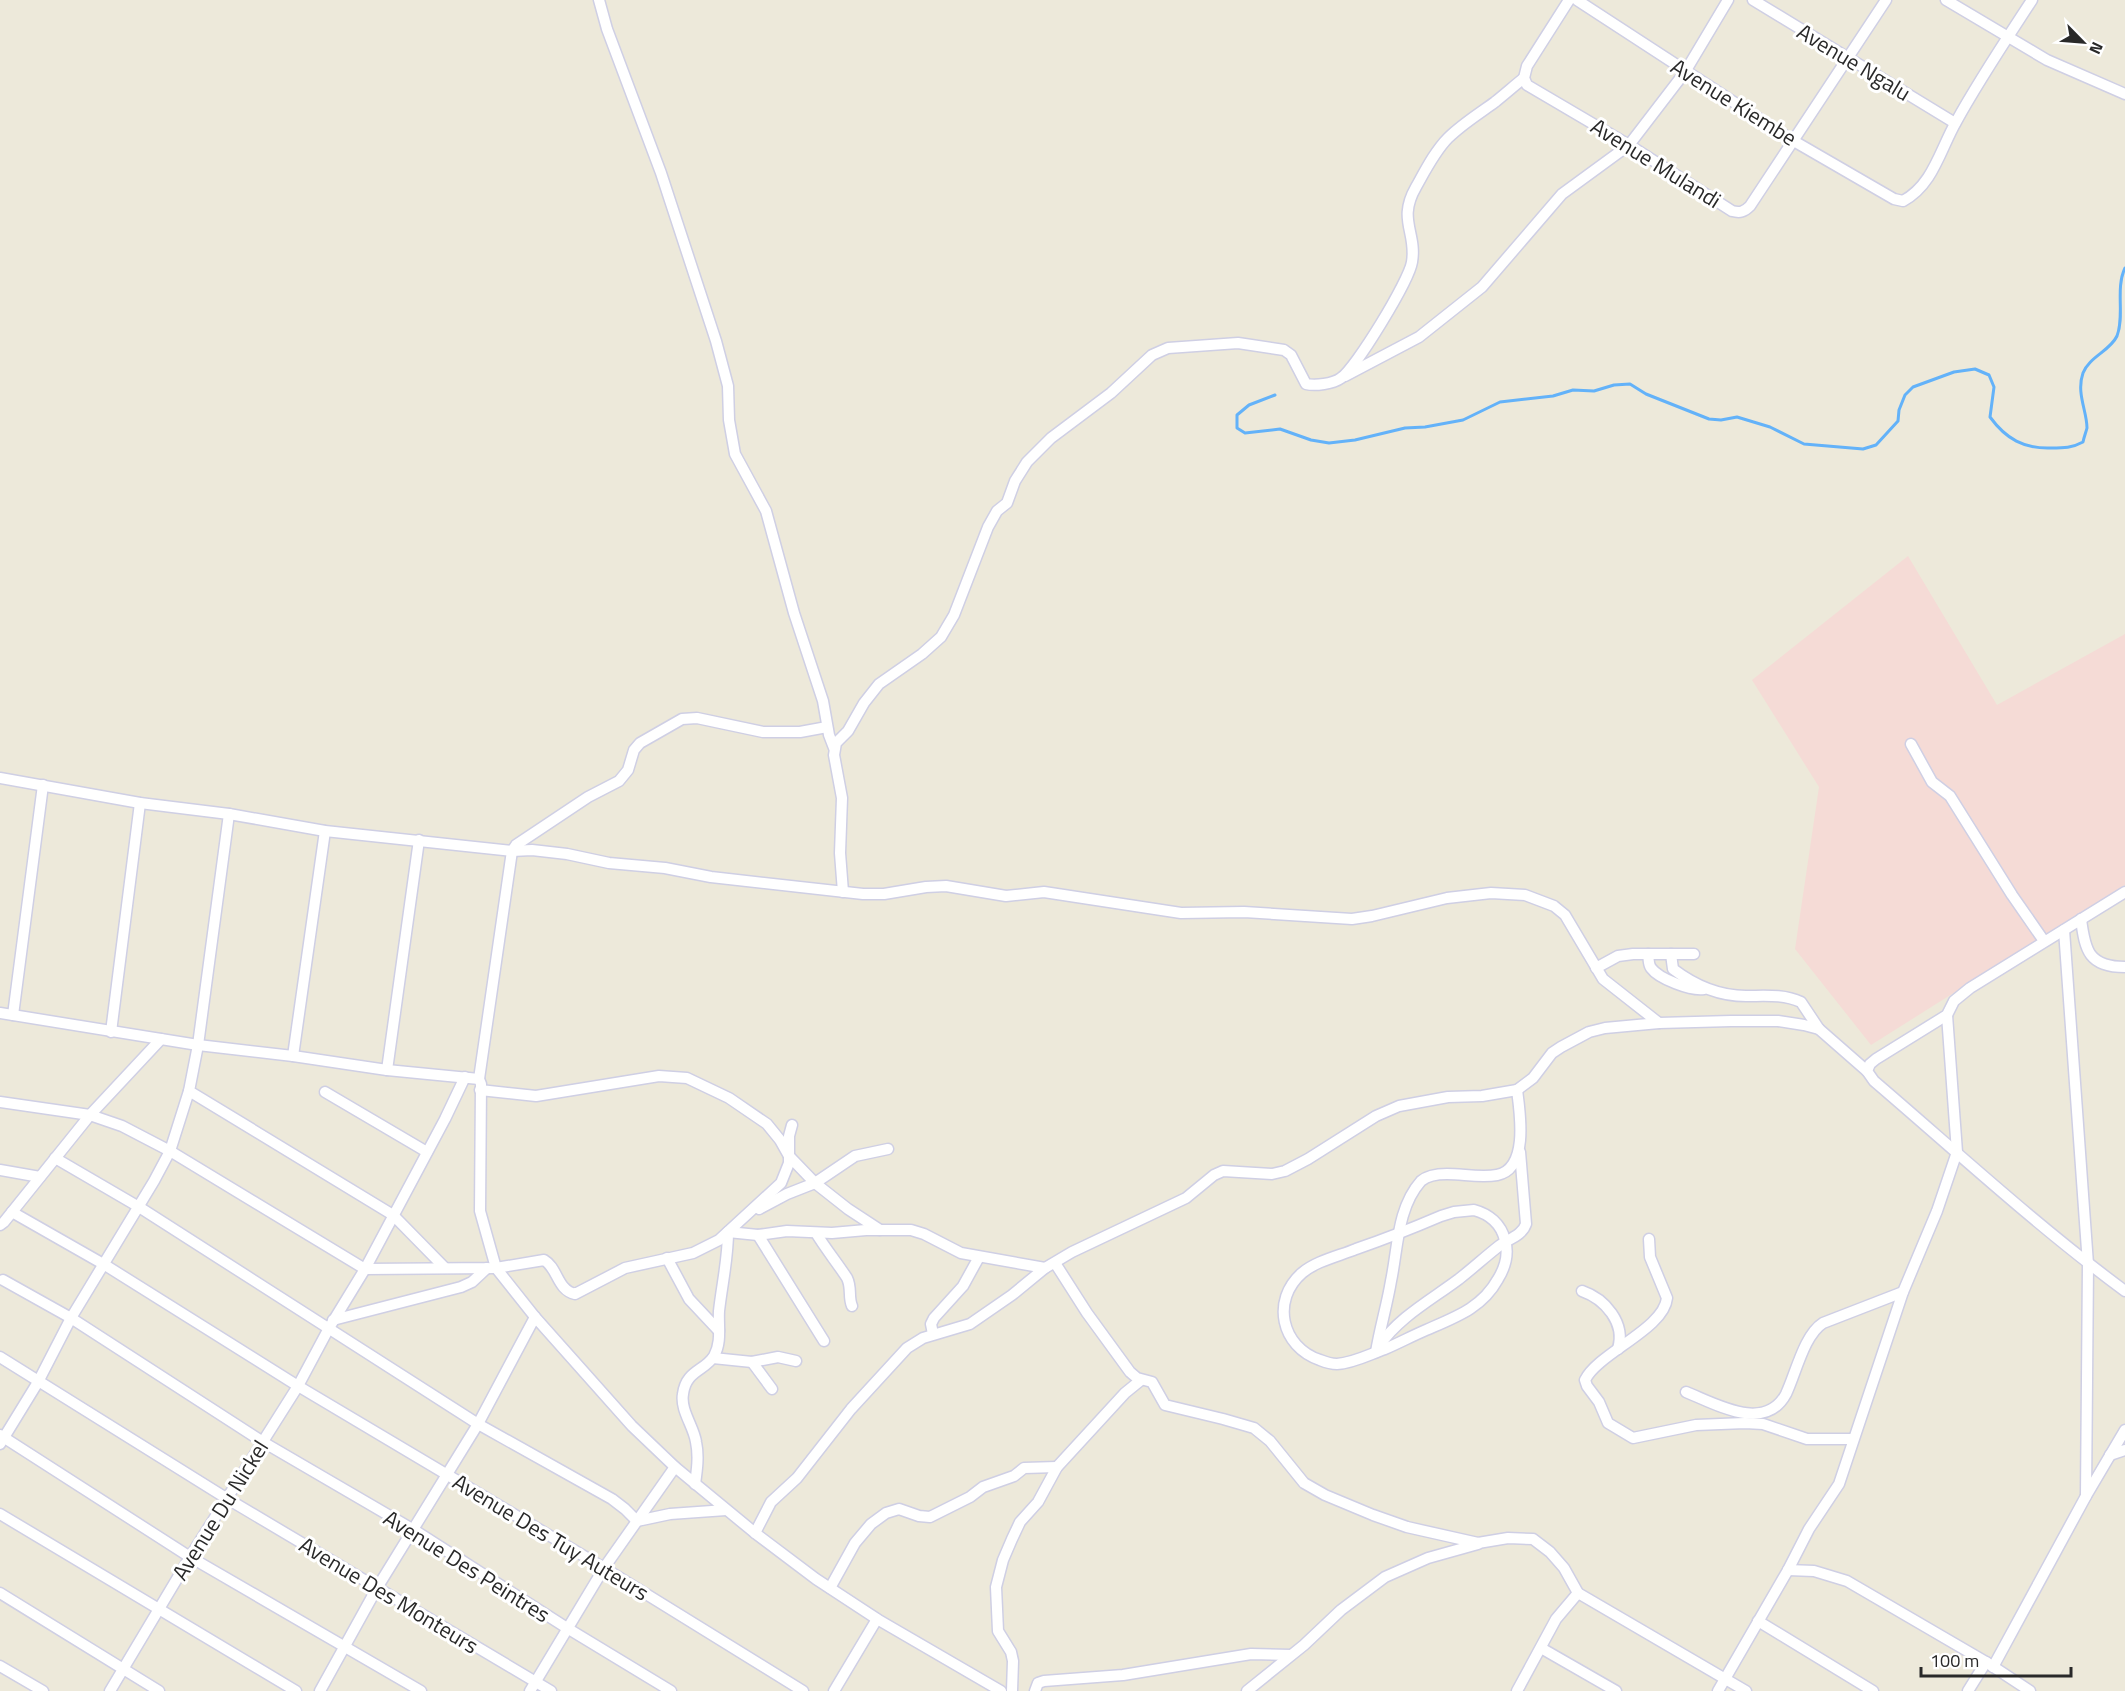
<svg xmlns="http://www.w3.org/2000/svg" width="2125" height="1691" font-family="'Titillium Web',sans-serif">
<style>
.medical{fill:#f5dbd6}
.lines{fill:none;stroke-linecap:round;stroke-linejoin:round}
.stream{stroke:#63b2f9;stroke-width:3}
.minor-casing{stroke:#cfcfe4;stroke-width:13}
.minor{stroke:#fff;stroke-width:10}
.labels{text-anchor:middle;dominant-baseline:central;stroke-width:6;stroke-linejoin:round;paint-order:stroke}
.street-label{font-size:22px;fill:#292929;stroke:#fff}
</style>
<rect width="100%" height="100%" fill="#ede9da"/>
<path class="medical" d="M 1908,556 L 1997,705 L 2125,634 L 2125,885 L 1871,1045 L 1795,949 L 1819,787 L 1752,680 Z"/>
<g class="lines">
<path class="stream" d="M 1275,395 L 1249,405 L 1237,415 L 1237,428 L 1245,433 L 1280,429 L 1311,440 L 1329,443 L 1355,440 L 1405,428 L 1425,427 L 1463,420 L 1500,402 L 1553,396 L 1573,390 L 1594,391 L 1614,385 L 1630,384 L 1646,394 L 1709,419 L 1721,420 L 1737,417 L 1770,427 L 1804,444 L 1863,449 L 1876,445 L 1898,421 L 1899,410 L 1905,395 L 1913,387 L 1954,372 L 1975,369 L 1989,375 L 1994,387 L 1990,417 C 2006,439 2024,449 2051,448 C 2064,448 2072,448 2083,442 C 2084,437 2086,432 2087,428 C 2087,411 2076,393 2083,373 C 2089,357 2110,351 2117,336 C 2125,315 2115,289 2125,268"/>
<defs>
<g id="minor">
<path d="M 599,0 L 607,29 L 661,173 L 716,341 L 728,386 L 729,420 L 735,454 L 766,511 L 794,613 L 823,701 L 829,735 L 834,748"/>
<path d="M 1569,0 L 1527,66 L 1524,78 L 1527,85 L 1629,145 L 1732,211 C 1740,213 1744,212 1750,206 L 1886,0"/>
<path d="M 1577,0 L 1792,140 L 1894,199 L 1903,201 C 1933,185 1940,150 1956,122 C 1979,80 2006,40 2032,0"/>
<path d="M 1753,0 L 1955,123"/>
<path d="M 1946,0 L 2047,60 L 2125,94"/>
<path d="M 1345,376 L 1419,337 L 1482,287 L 1562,194 L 1629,145 L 1685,72 L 1728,0"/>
<path d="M 1911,744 L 1932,782 L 1950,796 L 2012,895 L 2044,941"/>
<path d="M 0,778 L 140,803 L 229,814 L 325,831 L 512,851 L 532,850 L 567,854 L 609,863 L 665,868 L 711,877 L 863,894 L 884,894 L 926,887 L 946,886 L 1006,896 L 1044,892 L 1181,913 L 1244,912 L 1352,919 L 1372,916 L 1447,898 L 1491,893 L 1525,895 L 1554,906 L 1565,915 L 1603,979 L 1659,1023"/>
<path d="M 229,814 L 198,1045 L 189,1091 L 393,1215 L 444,1267"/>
<path d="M 843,892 L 840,853 L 842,798 L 834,755 L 836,743 L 848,731 L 864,703 L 879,684 L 922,654 L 941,637 L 954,615 L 988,527 L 997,511 L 1007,503 L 1015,481 L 1027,462 L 1051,438 L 1111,393 L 1152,355 L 1168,348 L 1238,343 L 1284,350 L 1291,355 L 1306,384 C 1315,386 1333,384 1341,378 C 1356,368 1409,281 1412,262 C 1417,232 1397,220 1416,187 C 1425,171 1435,151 1448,138 C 1462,124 1480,113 1495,102 C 1505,94 1514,86 1524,78"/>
<path d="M 2125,892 L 1970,988 L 1954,1001 L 1947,1015 L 1876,1059 L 1870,1064 L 1867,1071 L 1874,1081 C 1957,1152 2037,1226 2125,1291"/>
<path d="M 2081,919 C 2085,951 2089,967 2125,967"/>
<path d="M 2064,930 L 2088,1264 L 2086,1496"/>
<path d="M 1648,954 C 1649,959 1648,964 1651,968 C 1659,979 1691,991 1704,989"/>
<path d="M 1671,954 L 1673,969 C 1694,985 1720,996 1746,996 C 1765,996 1783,994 1801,1002 L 1819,1029"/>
<path d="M 1596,968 L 1618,956 L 1633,954 L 1694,954"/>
<path d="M 0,1013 L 198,1045 L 293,1056 L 387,1070 L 479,1079 L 481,1084 L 480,1211 L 496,1268 L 535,1317 L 632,1426 L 675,1467 L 755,1533 L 816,1579 L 877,1619 L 1001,1691"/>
<path d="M 13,1015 L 43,785"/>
<path d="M 111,1032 L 140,803"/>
<path d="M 293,1056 L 325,831"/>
<path d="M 387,1070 L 419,840"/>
<path d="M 479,1079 L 512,851 L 516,845 L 588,797 L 619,781 L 628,770 L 634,750 L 640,743 L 682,719 L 697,718 L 763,732 L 800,732 L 827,727"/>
<path d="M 480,1090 L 536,1096 L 659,1076 L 687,1078 L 729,1098 L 767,1124 L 780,1140 L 789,1156 L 815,1183 L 848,1209 L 880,1230"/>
<path d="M 325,1092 L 427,1152"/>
<path d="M 0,1102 L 90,1115 L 122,1126 L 170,1151 L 365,1269 L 496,1268 L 544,1260 C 558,1268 557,1290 575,1294 L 625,1268 L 693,1253 L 719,1240 L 781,1183 L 789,1163 L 789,1136 L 792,1125"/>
<path d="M 55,1158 L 139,1207 L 478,1424 L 612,1499 L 625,1509 L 637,1521 L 670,1514 L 726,1510"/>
<path d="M 0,1170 L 40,1177"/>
<path d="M 759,1209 L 787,1194 L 815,1183 L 855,1156 L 888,1149"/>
<path d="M 1474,1210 C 1489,1214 1501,1224 1505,1240 C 1509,1254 1506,1266 1498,1279 C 1482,1308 1456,1317 1426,1330 C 1412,1336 1399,1343 1385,1349 C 1370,1354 1354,1363 1337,1364 C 1332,1364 1325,1362 1320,1360 C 1281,1347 1271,1300 1302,1273 C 1316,1261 1339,1256 1356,1249 C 1385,1239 1413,1228 1441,1216 L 1454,1212 Z"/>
<path d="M 12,1212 L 105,1265 L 298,1386 L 604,1568 L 803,1691"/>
<path d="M 0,1225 L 4,1222 L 90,1115 L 161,1039"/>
<path d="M 728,1232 L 758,1235 L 787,1231 L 832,1233 L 866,1230 L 911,1230 L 924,1234 L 961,1253 L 1045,1268"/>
<path d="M 816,1233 C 825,1248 838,1264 847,1278 C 852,1288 848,1297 852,1306"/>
<path d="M 758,1235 L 824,1341"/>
<path d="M 1649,1239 L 1650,1257 L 1667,1298 C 1664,1329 1598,1353 1585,1380 L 1587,1386 L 1599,1402 L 1608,1423 L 1633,1438 L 1696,1425 L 1745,1423 L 1763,1424 L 1807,1439 L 1853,1439"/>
<path d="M 667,1258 L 689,1299 L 719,1331"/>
<path d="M 1055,1263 L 1087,1313 L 1130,1372 L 1137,1378 L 1152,1382 L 1165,1405 L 1223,1419 L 1254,1428 L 1270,1441 L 1304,1483 L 1325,1495 L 1373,1515 L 1407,1527 L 1478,1543 L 1508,1538 L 1533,1539 L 1550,1552 L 1564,1568 L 1578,1593 L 1746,1691"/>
<path d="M 3,1280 L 71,1318 L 263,1442 L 414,1530 L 567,1628 L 671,1691"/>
<path d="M 1582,1291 C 1605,1299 1626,1323 1618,1349"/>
<path d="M 333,1320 L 461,1287 L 472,1282 L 487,1268"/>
<path d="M 933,1334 L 931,1324 L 934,1318 L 963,1286 L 979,1257"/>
<path d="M 1379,1346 C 1399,1317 1431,1300 1459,1279 C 1473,1268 1485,1257 1499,1246 C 1508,1239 1522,1236 1526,1224 L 1520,1152"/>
<path d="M 1376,1352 C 1380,1328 1387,1305 1391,1281 C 1398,1248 1397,1208 1421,1181 C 1428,1175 1438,1174 1447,1174 C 1463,1174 1481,1178 1497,1175 C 1529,1169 1520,1113 1517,1090"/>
<path d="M 0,1357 L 226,1498 L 551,1691"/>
<path d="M 713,1358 L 752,1362 L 778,1357 L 796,1361"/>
<path d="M 752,1362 L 772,1389"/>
<path d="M 1686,1392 C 1716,1404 1765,1433 1786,1394 C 1796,1373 1804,1335 1823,1323 L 1903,1292"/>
<path d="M 0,1435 L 190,1557 L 421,1691"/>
<path d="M 0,1444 L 38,1382 L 71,1318 L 154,1181 L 170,1151 L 189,1091"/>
<path d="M 2110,1455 L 2125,1450"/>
<path d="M 695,1484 C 697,1470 699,1456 696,1442 C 694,1427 680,1410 683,1394 C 686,1370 705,1371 714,1356 C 722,1342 718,1326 719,1311 C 722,1284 728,1259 728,1232"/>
<path d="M 0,1514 L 296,1691"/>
<path d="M 755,1533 L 771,1502 L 797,1478 L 851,1409 L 907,1348 L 923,1338 L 970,1324 L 1012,1295 L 1045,1268 L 1072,1252 L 1186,1198 L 1214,1175 L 1223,1171 L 1272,1174 L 1285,1171 L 1308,1159 L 1376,1116 L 1399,1106 L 1448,1097 L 1482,1096 L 1517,1090 L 1533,1078 L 1552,1053 L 1561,1047 L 1589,1032 L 1605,1028 L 1659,1023 L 1731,1021 L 1778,1021 L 1804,1025 L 1819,1029 L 1867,1071"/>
<path d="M 1788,1570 L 1814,1571 L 1847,1581 L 1986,1662 L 2030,1691"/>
<path d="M 830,1588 L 855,1543 L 871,1524 L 886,1513 L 899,1509 L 919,1516 L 930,1517 L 970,1497 L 983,1487 L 1014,1476 L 1024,1468 L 1057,1467"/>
<path d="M 0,1593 L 159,1691"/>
<path d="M 1758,1621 L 1873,1691"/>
<path d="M 1541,1648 L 1616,1691"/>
<path d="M 0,1666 L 43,1691"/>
<path d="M 1993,1667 L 2086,1496 L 2125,1430"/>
<path d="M 110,1691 L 190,1557 L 298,1386 L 329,1328 L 365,1269 L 445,1119 L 465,1077"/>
<path d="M 320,1691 L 377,1588 L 478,1424 L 535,1317"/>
<path d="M 530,1691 L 604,1568 L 675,1467"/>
<path d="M 834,1691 L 877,1619"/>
<path d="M 1012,1691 L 1013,1661 L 1011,1652 L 998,1631 L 996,1587 L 1003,1560 L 1012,1539 L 1020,1522 L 1038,1502 L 1057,1467 L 1125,1393 L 1141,1380"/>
<path d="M 1035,1691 L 1038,1683 L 1044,1681 L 1123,1675 L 1251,1654 L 1291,1655"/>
<path d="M 1247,1691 L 1304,1645 L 1341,1610 L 1385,1577 L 1428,1558 L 1478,1544"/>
<path d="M 1517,1691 L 1556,1619 L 1578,1593"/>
<path d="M 1718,1691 L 1788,1570 L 1809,1529 L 1839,1484 L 1903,1292 L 1937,1211 L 1957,1152 L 1947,1015"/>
<path d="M 1968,1691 L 1986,1662"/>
</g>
</defs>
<use href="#minor" class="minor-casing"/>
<use href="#minor" class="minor"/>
</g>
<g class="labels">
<g class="street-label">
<text transform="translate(1854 62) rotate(31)">Avenue Ngalu</text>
<text transform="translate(1734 102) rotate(32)">Avenue Kiembe</text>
<text transform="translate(1656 163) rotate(32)">Avenue Mulandi</text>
<text transform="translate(220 1510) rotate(-58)">Avenue Du Nickel</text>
<text transform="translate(551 1537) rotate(31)">Avenue Des Tuy Auteurs</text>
<text transform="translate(467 1566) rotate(32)">Avenue Des Peintres</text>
<text transform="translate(389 1595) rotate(31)">Avenue Des Monteurs</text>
</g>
</g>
<g transform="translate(2083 42) rotate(115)" stroke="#ffffff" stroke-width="4.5" paint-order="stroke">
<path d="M0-4.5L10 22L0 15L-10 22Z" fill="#292929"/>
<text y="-9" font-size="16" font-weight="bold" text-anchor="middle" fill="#292929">N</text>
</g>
<path d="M1921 1667v9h150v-9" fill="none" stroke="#292929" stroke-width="3"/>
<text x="1930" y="1667" font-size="18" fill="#292929" stroke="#ffffff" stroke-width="4.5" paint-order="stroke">100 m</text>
</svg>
